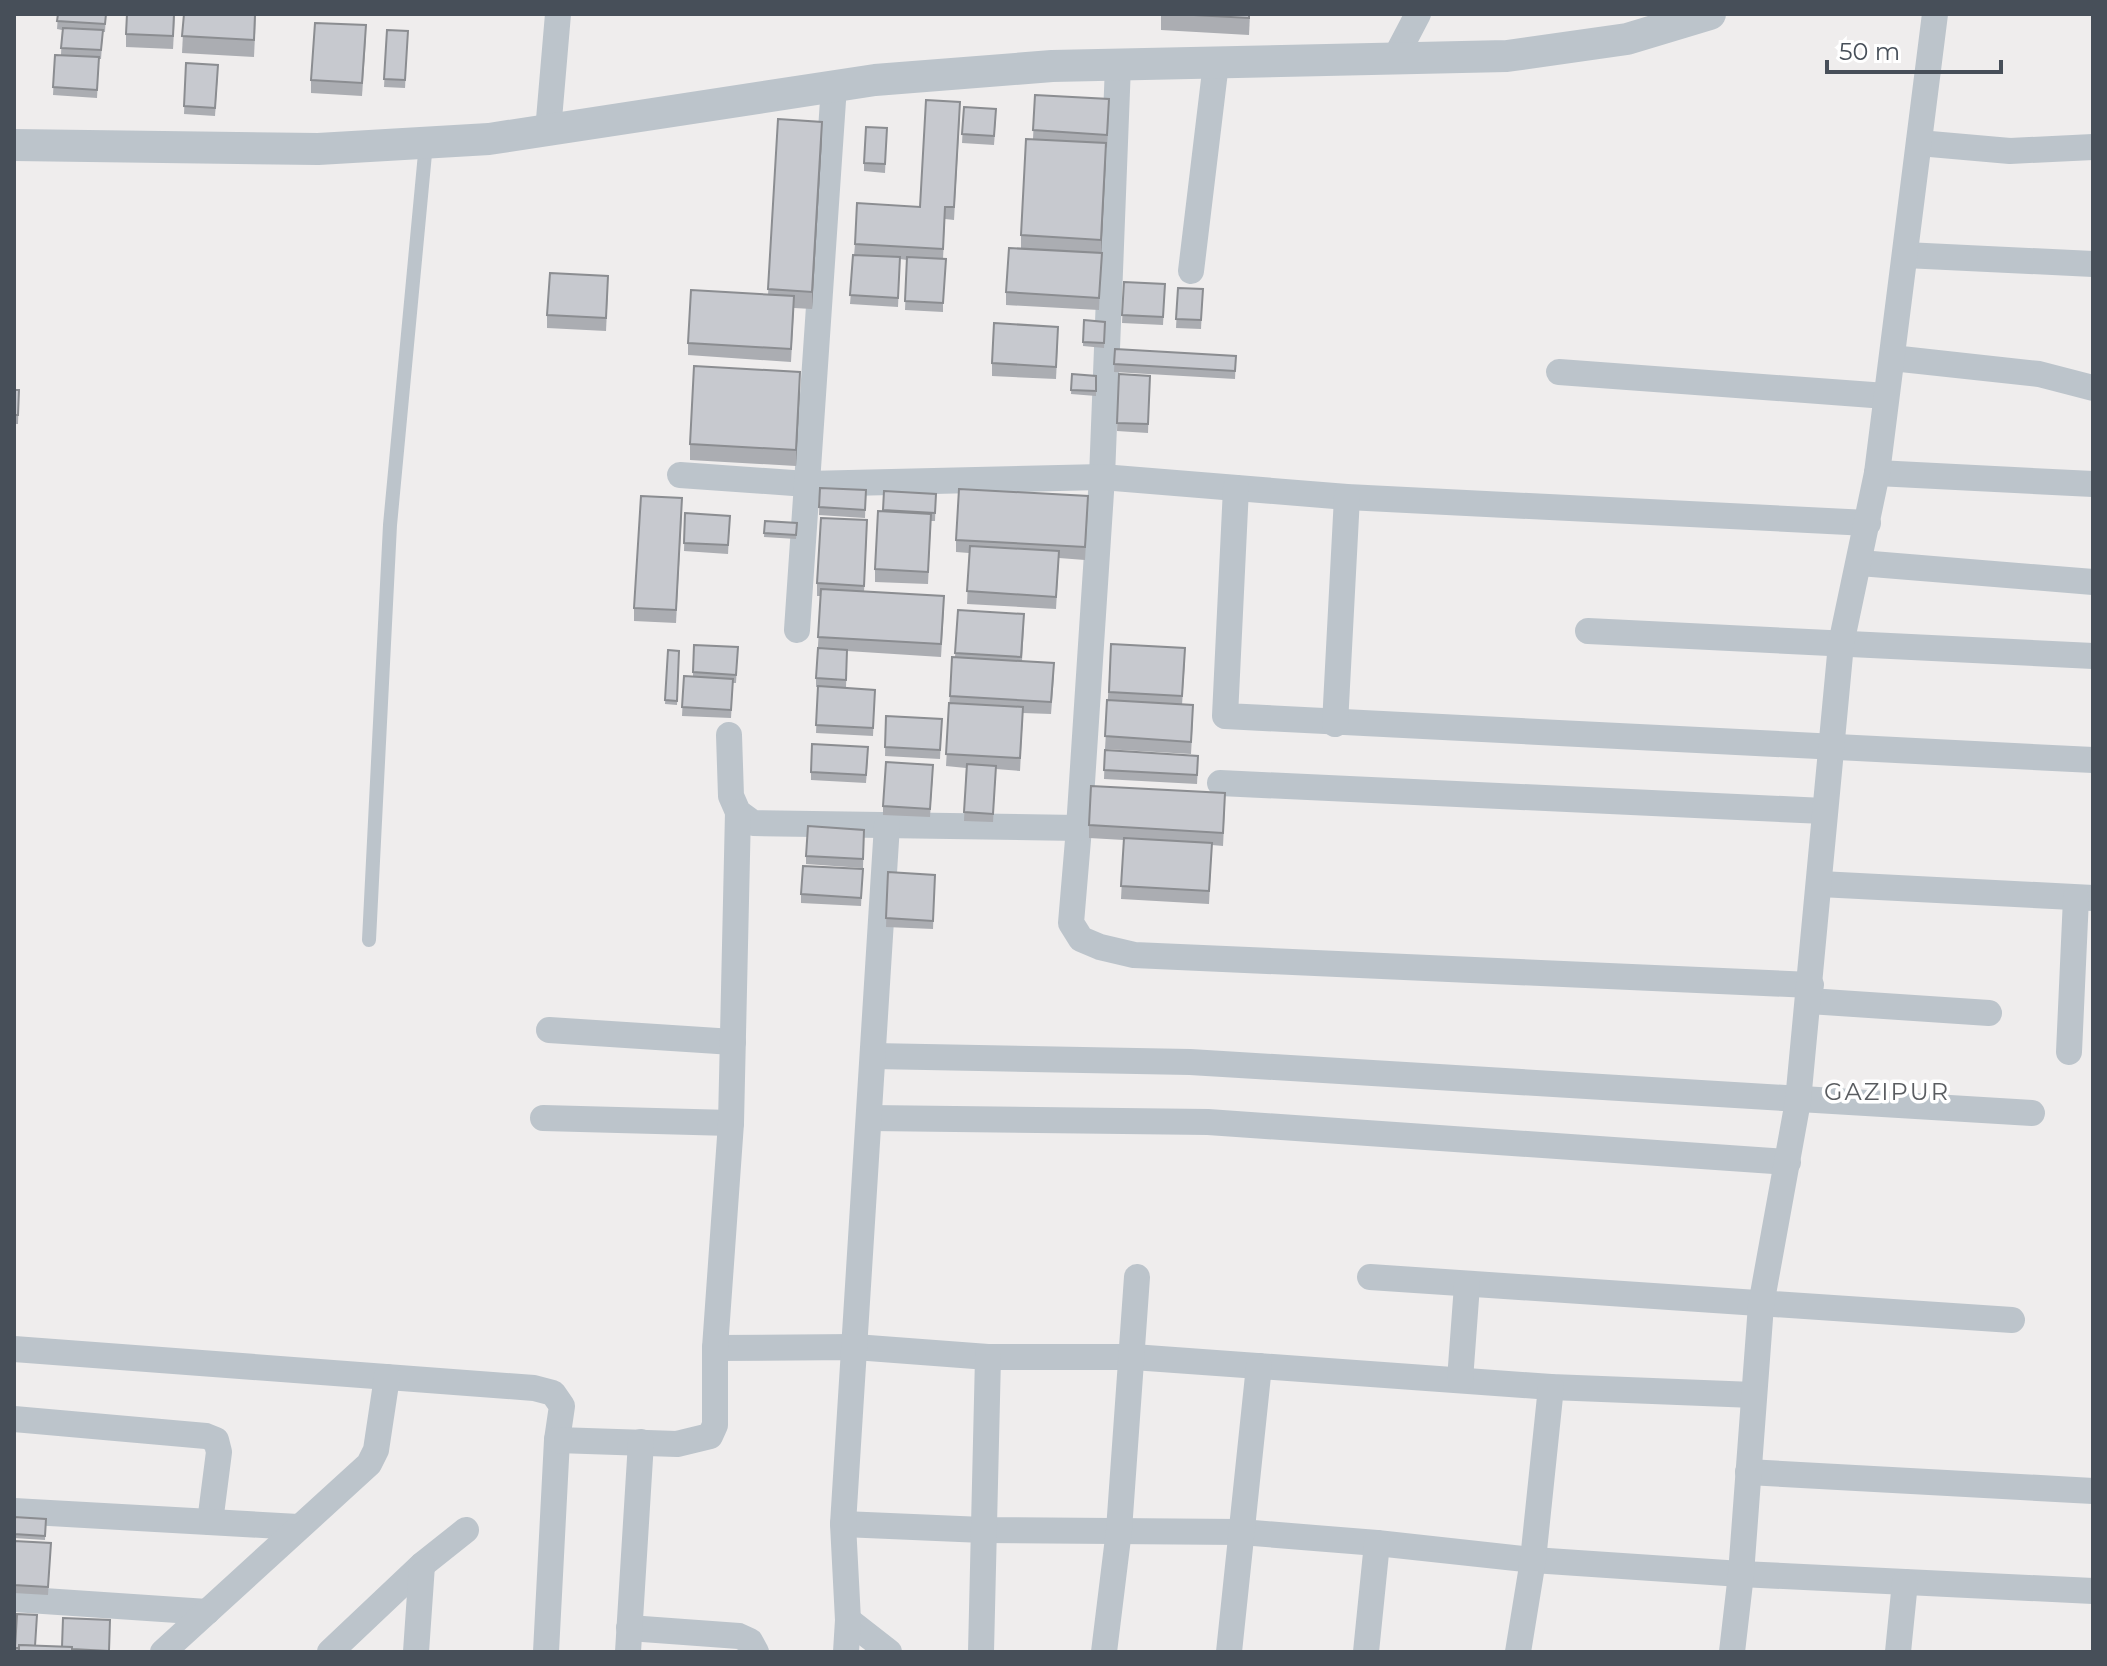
<svg xmlns="http://www.w3.org/2000/svg" width="2107" height="1666" font-family="Montserrat,sans-serif">
<style>
.lines{fill:none;stroke-linecap:round;stroke-linejoin:round}
.service{stroke:#bcc4cb;stroke-width:14}
.minor{stroke:#bcc4cb;stroke-width:26}
.tertiary{stroke:#bcc4cb;stroke-width:32}
.wall{fill:#abadb2}
.shaded-wall{fill:#8b8d91}
.building{fill:#c7c9cf;stroke:#8b8d91;stroke-width:2}
.labels{text-anchor:middle;dominant-baseline:central;stroke-width:7;stroke-linejoin:round;paint-order:stroke}
.neighbourhood-label{font-size:24px;letter-spacing:2px;fill:#5a5d61;stroke:#fff}
</style>
<rect width="100%" height="100%" fill="#efeded"/>
<g class="lines">
<path class="service" d="M 369,940 L 390,525 L 426,143"/>
<g class="minor">
<path d="M 1395,58 L 1418,14"/>
<path d="M 1118,65 L 1102,477 L 1079,828 L 1071,923 L 1081,939 L 1100,947 L 1134,955 L 1811,985"/>
<path d="M 548,131 L 558,14"/>
<path d="M 1919,143 L 2010,151 L 2093,147"/>
<path d="M 1905,255 L 2093,264"/>
<path d="M 1191,271 L 1216,63"/>
<path d="M 1892,358 L 2039,374 L 2093,388"/>
<path d="M 1559,372 L 1886,396"/>
<path d="M 1877,473 L 2093,484"/>
<path d="M 680,475 L 807,484 L 1102,477 L 1347,497 L 1868,523"/>
<path d="M 1236,488 L 1225,716 L 2093,760"/>
<path d="M 1860,563 L 2093,582"/>
<path d="M 797,630 L 834,86"/>
<path d="M 1588,631 L 2093,656"/>
<path d="M 1335,724 L 1347,497"/>
<path d="M 729,735 L 731,796 L 738,812 L 753,823 L 1079,828"/>
<path d="M 1220,783 L 1824,811"/>
<path d="M 1820,884 L 2093,898"/>
<path d="M 1809,1001 L 1989,1013"/>
<path d="M 549,1030 L 733,1042"/>
<path d="M 2069,1052 L 2076,898"/>
<path d="M 873,1056 L 1190,1062 L 2032,1113"/>
<path d="M 543,1118 L 731,1123"/>
<path d="M 870,1118 L 1208,1122 L 1788,1162"/>
<path d="M 1370,1277 L 2012,1320"/>
<path d="M 715,1348 L 855,1347 L 988,1357 L 1133,1357 L 1551,1387 L 1754,1395"/>
<path d="M 14,1349 L 534,1388 L 553,1393 L 562,1406 L 557,1440 L 546,1652"/>
<path d="M 1460,1380 L 1467,1285"/>
<path d="M 14,1419 L 206,1436 L 216,1440 L 219,1452 L 210,1522"/>
<path d="M 557,1440 L 677,1444 L 710,1436 L 715,1425 L 715,1348 L 731,1123 L 738,812"/>
<path d="M 1748,1472 L 2093,1491"/>
<path d="M 14,1511 L 298,1527"/>
<path d="M 843,1524 L 983,1530 L 1241,1532 L 1377,1543 L 1533,1560 L 1741,1574 L 2093,1591"/>
<path d="M 14,1599 L 207,1612"/>
<path d="M 848,1620 L 889,1652"/>
<path d="M 629,1628 L 739,1636 L 750,1641 L 756,1652"/>
<path d="M 163,1652 L 369,1464 L 376,1450 L 387,1377"/>
<path d="M 330,1652 L 422,1565 L 466,1530"/>
<path d="M 416,1652 L 422,1565"/>
<path d="M 628,1652 L 641,1442"/>
<path d="M 846,1652 L 848,1620 L 843,1524 L 887,825"/>
<path d="M 981,1652 L 988,1357"/>
<path d="M 1104,1652 L 1119,1530 L 1137,1277"/>
<path d="M 1229,1652 L 1259,1366"/>
<path d="M 1366,1652 L 1377,1543"/>
<path d="M 1518,1652 L 1533,1560 L 1551,1387"/>
<path d="M 1732,1652 L 1741,1574 L 1761,1305 L 1798,1101 L 1841,644 L 1877,473 L 1935,14"/>
<path d="M 1898,1652 L 1905,1582"/>
</g>
<path class="tertiary" d="M 14,145 L 318,149 L 489,139 L 875,80 L 1052,66 L 1507,56 L 1627,39 L 1710,14"/>
</g>
<g class="wall">
<path d="M 58,14 L 106,14 L 105,32 L 103,32 L 101,59 L 99,59 L 97,98 L 53,95 L 55,55 L 61,55 L 62,30 L 57,29 Z"/>
<path d="M 175,14 L 173,49 L 126,47 L 126,34 Z"/>
<path d="M 184,14 L 256,14 L 254,57 L 182,53 Z"/>
<path d="M 1161,14 L 1250,14 L 1249,35 L 1161,30 Z"/>
<path d="M 387,30 L 408,31 L 405,88 L 384,87 Z"/>
<path d="M 366,38 L 362,96 L 311,93 L 311,80 Z"/>
<path d="M 186,63 L 218,73 L 215,116 L 184,114 Z"/>
<path d="M 1035,95 L 1109,112 L 1107,148 L 1106,147 L 1099,310 L 1006,305 L 1006,292 L 1021,248 L 1021,235 L 1033,139 Z"/>
<path d="M 964,107 L 996,117 L 994,145 L 962,143 Z"/>
<path d="M 960,114 L 954,220 L 945,219 L 943,259 L 943,312 L 905,310 L 907,260 L 900,259 L 898,307 L 850,304 L 855,244 L 920,207 Z"/>
<path d="M 778,119 L 822,139 L 812,309 L 794,308 L 791,362 L 688,355 L 688,343 L 768,295 Z"/>
<path d="M 887,128 L 885,173 L 864,171 L 864,163 Z"/>
<path d="M 1124,282 L 1165,284 L 1163,325 L 1122,323 Z"/>
<path d="M 1178,288 L 1203,289 L 1201,329 L 1176,328 Z"/>
<path d="M 608,289 L 606,331 L 547,328 L 547,315 Z"/>
<path d="M 1084,320 L 1105,322 L 1104,348 L 1083,346 Z"/>
<path d="M 1058,339 L 1056,379 L 992,376 L 992,363 Z"/>
<path d="M 1115,349 L 1236,356 L 1235,379 L 1114,372 Z"/>
<path d="M 1072,374 L 1096,376 L 1096,396 L 1071,394 Z"/>
<path d="M 1119,374 L 1150,376 L 1148,433 L 1117,431 Z"/>
<path d="M 800,389 L 796,466 L 690,460 L 690,444 Z"/>
<path d="M 14,390 L 19,390 L 18,424 L 14,424 Z"/>
<path d="M 820,488 L 866,490 L 865,518 L 819,515 Z"/>
<path d="M 884,491 L 936,494 L 935,521 L 931,521 L 928,584 L 875,582 L 875,569 L 883,511 Z"/>
<path d="M 1088,509 L 1085,560 L 1059,558 L 1056,609 L 967,604 L 969,553 L 956,552 L 956,540 Z"/>
<path d="M 682,511 L 676,623 L 634,621 L 634,608 Z"/>
<path d="M 685,513 L 730,516 L 728,554 L 684,551 Z"/>
<path d="M 765,521 L 797,523 L 796,539 L 764,537 Z"/>
<path d="M 867,533 L 864,592 L 944,609 L 941,657 L 847,651 L 846,688 L 875,690 L 873,736 L 816,733 L 818,687 L 816,687 L 816,678 L 821,596 L 817,596 L 817,583 Z"/>
<path d="M 958,610 L 1024,626 L 1022,661 L 1054,676 L 1051,714 L 1023,713 L 1020,771 L 996,769 L 993,822 L 964,821 L 966,768 L 946,766 L 952,657 L 955,657 Z"/>
<path d="M 1111,644 L 1185,661 L 1182,705 L 1193,718 L 1191,754 L 1105,749 Z"/>
<path d="M 738,647 L 736,683 L 733,683 L 731,718 L 682,716 L 684,676 L 693,677 L 693,672 Z"/>
<path d="M 668,650 L 679,651 L 677,705 L 665,704 Z"/>
<path d="M 886,716 L 942,719 L 940,759 L 885,756 Z"/>
<path d="M 1105,750 L 1198,765 L 1197,784 L 1104,779 Z"/>
<path d="M 868,756 L 866,783 L 811,780 L 811,772 Z"/>
<path d="M 933,774 L 930,817 L 883,815 L 883,806 Z"/>
<path d="M 1225,806 L 1223,846 L 1212,845 L 1209,904 L 1121,899 L 1124,840 L 1089,838 L 1089,825 Z"/>
<path d="M 864,830 L 863,868 L 806,864 L 806,856 Z"/>
<path d="M 863,869 L 861,906 L 801,903 L 801,894 Z"/>
<path d="M 888,872 L 935,875 L 933,929 L 886,927 Z"/>
<path d="M 14,1517 L 46,1519 L 45,1540 L 14,1538 Z"/>
<path d="M 14,1541 L 51,1543 L 48,1595 L 14,1593 Z"/>
<path d="M 17,1614 L 36,1646 L 62,1647 L 110,1620 L 109,1652 L 15,1652 Z"/>
</g>
<g class="shaded-wall">
<path d="M 822,122 L 822,139 L 812,309 L 812,292 Z"/>
<path d="M 1106,143 L 1106,160 L 1101,256 L 1101,240 Z"/>
<path d="M 800,372 L 800,389 L 796,466 L 796,450 Z"/>
</g>
<g class="building">
<path d="M 58,14 L 106,14 L 105,24 L 57,21 Z"/>
<path d="M 127,14 L 174,14 L 173,36 L 126,34 Z"/>
<path d="M 184,14 L 255,14 L 254,40 L 182,36 Z"/>
<path d="M 1175,14 L 1249,14 L 1249,18 Z"/>
<path d="M 315,23 L 366,25 L 362,83 L 311,80 Z"/>
<path d="M 63,28 L 103,30 L 101,50 L 61,48 Z"/>
<path d="M 387,30 L 408,31 L 405,80 L 384,79 Z"/>
<path d="M 55,55 L 99,57 L 97,90 L 53,87 Z"/>
<path d="M 186,63 L 218,65 L 215,108 L 184,106 Z"/>
<path d="M 1035,95 L 1109,99 L 1107,135 L 1033,130 Z"/>
<path d="M 926,100 L 960,102 L 954,207 L 945,207 L 943,249 L 855,244 L 857,203 L 920,207 Z"/>
<path d="M 964,107 L 996,109 L 994,136 L 962,134 Z"/>
<path d="M 778,119 L 822,122 L 812,292 L 768,289 Z"/>
<path d="M 866,127 L 887,128 L 885,164 L 864,163 Z"/>
<path d="M 1026,139 L 1106,143 L 1101,240 L 1021,235 Z"/>
<path d="M 1009,248 L 1102,253 L 1099,298 L 1006,292 Z"/>
<path d="M 853,255 L 900,257 L 898,298 L 850,295 Z"/>
<path d="M 907,257 L 946,259 L 943,303 L 905,301 Z"/>
<path d="M 550,273 L 608,276 L 606,318 L 547,315 Z"/>
<path d="M 1124,282 L 1165,284 L 1163,317 L 1122,315 Z"/>
<path d="M 1178,288 L 1203,289 L 1201,320 L 1176,319 Z"/>
<path d="M 691,290 L 794,296 L 791,349 L 688,343 Z"/>
<path d="M 1084,320 L 1105,322 L 1104,343 L 1083,342 Z"/>
<path d="M 994,323 L 1058,327 L 1056,367 L 992,363 Z"/>
<path d="M 1115,349 L 1236,356 L 1235,371 L 1114,364 Z"/>
<path d="M 694,366 L 800,372 L 796,450 L 690,444 Z"/>
<path d="M 1072,374 L 1096,376 L 1096,391 L 1071,390 Z"/>
<path d="M 1119,374 L 1150,376 L 1148,424 L 1117,423 Z"/>
<path d="M 14,390 L 19,390 L 18,415 L 14,415 Z"/>
<path d="M 820,488 L 866,490 L 865,510 L 819,507 Z"/>
<path d="M 959,489 L 1088,496 L 1085,547 L 956,540 Z"/>
<path d="M 884,491 L 936,494 L 935,513 L 883,510 Z"/>
<path d="M 641,496 L 682,498 L 676,610 L 634,608 Z"/>
<path d="M 878,511 L 931,514 L 928,572 L 875,569 Z"/>
<path d="M 685,513 L 730,516 L 728,545 L 684,543 Z"/>
<path d="M 821,518 L 867,520 L 864,586 L 817,583 Z"/>
<path d="M 765,521 L 797,523 L 796,535 L 764,533 Z"/>
<path d="M 970,546 L 1059,551 L 1056,597 L 967,591 Z"/>
<path d="M 821,589 L 944,596 L 941,644 L 818,637 Z"/>
<path d="M 958,610 L 1024,614 L 1021,657 L 955,653 Z"/>
<path d="M 1111,644 L 1185,648 L 1182,696 L 1109,692 Z"/>
<path d="M 694,645 L 738,647 L 736,675 L 693,672 Z"/>
<path d="M 818,648 L 847,650 L 846,680 L 816,678 Z"/>
<path d="M 668,650 L 679,651 L 677,701 L 665,700 Z"/>
<path d="M 952,657 L 1054,663 L 1051,702 L 950,696 Z"/>
<path d="M 684,676 L 733,679 L 731,710 L 682,707 Z"/>
<path d="M 818,686 L 875,690 L 873,728 L 816,725 Z"/>
<path d="M 1107,700 L 1193,705 L 1191,742 L 1105,736 Z"/>
<path d="M 949,703 L 1023,707 L 1020,758 L 946,754 Z"/>
<path d="M 886,716 L 942,719 L 940,750 L 885,747 Z"/>
<path d="M 812,744 L 868,747 L 866,775 L 811,772 Z"/>
<path d="M 1105,750 L 1198,756 L 1197,775 L 1104,770 Z"/>
<path d="M 886,762 L 933,765 L 930,809 L 883,806 Z"/>
<path d="M 967,764 L 996,766 L 993,814 L 964,812 Z"/>
<path d="M 1091,786 L 1225,793 L 1223,833 L 1089,825 Z"/>
<path d="M 808,826 L 864,830 L 863,859 L 806,856 Z"/>
<path d="M 1124,838 L 1212,843 L 1209,891 L 1121,886 Z"/>
<path d="M 803,866 L 863,869 L 861,898 L 801,894 Z"/>
<path d="M 888,872 L 935,875 L 933,921 L 886,918 Z"/>
<path d="M 14,1517 L 46,1519 L 45,1536 L 14,1534 Z"/>
<path d="M 14,1541 L 51,1543 L 48,1587 L 14,1585 Z"/>
<path d="M 17,1614 L 37,1615 L 35,1646 L 19,1645 L 19,1648 L 15,1648 Z"/>
<path d="M 63,1618 L 110,1620 L 109,1651 L 72,1649 L 72,1647 L 62,1647 Z"/>
<path d="M 19,1645 L 72,1647 L 72,1652 L 19,1652 Z"/>
</g>
<g class="labels">
<g class="neighbourhood-label">
<text x="1887" y="1091">GAZIPUR</text>
</g>
</g>
<rect width="2107" height="1666" fill="none" stroke="#474f59" stroke-width="32"/>
<path d="M1827 60v12h174v-12" fill="none" stroke="#474f59" stroke-width="4"/>
<text x="1839" y="60" font-size="24" fill="#474f59" stroke="#ffffff" stroke-width="6" paint-order="stroke">50 m</text>
</svg>
